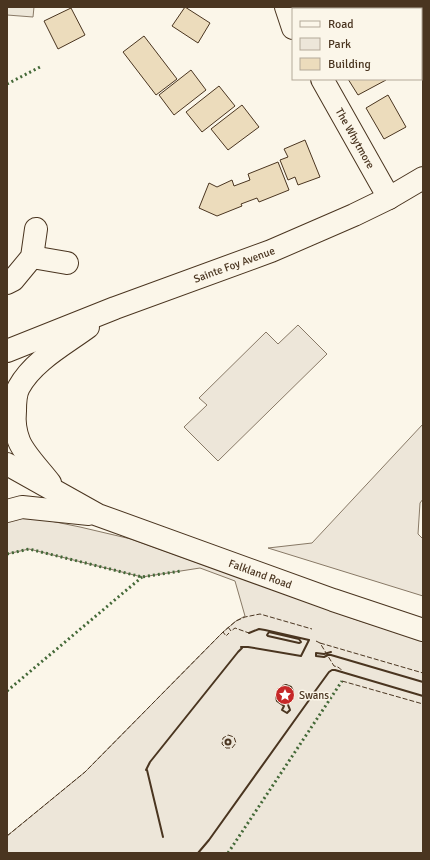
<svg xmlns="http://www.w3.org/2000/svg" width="430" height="860" font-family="Signika,sans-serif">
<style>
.green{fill:#ede6d9;stroke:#887966}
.parking{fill:#ede7d9;stroke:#887966}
.building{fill:#ecdcbc;stroke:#4a3520}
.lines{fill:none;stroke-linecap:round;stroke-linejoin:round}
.minor-casing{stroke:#4a3520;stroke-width:24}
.highway-casing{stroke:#4a3520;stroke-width:24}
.minor{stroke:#fbf6e9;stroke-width:22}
.highway{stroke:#fbf6e9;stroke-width:22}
.hedge{stroke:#436837;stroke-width:3;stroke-dasharray:2 3;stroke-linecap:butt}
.fence{stroke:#4a3520;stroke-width:1;stroke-dasharray:5 2;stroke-linecap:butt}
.wall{stroke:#4a3520;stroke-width:2}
.labels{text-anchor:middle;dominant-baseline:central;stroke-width:3;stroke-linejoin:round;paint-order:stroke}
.street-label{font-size:11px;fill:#4a3520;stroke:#fbf6e9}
.poi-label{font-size:11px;fill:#4a3520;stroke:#fbf6e9;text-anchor:start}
</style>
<rect width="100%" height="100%" fill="#fbf6e9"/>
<g class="green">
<path d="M 298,325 L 327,354 L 218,461 L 184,427 L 207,405 L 199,398 L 266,332 L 278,344 Z"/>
<path d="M 423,424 L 423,499 L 420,503 L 418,534 L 423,539 L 423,596 L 268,548 L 312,543 Z"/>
<path d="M 36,518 L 80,527 L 131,539 L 354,619 L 423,641 L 423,853 L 7,853 L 7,836 L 85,772 L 223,632 L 236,621 L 245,616 L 235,581 L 200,568 L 142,577 L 29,549 L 7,554 L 7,520 L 9,519 Z"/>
</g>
<path class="parking" d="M 7,7 L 34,7 L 33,17 L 7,15 Z"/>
<g class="building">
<path d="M 185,7 L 210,23 L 198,43 L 172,26 Z"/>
<path d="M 321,7 L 340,7 L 342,9 L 318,9 Z"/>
<path d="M 384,7 L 401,7 L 402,8 L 403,7 L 418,7 L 419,9 L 381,9 Z"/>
<path d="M 71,8 L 85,35 L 58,49 L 44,21 Z"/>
<path d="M 144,36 L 177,79 L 156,95 L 123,52 Z"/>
<path d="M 191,70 L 206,90 L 174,115 L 159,95 Z"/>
<path d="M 348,79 L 385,79 L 386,80 L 358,95 Z"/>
<path d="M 219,86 L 235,106 L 202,132 L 186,112 Z"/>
<path d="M 388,95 L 406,127 L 384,139 L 366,108 Z"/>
<path d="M 242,105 L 259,127 L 228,150 L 211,129 Z"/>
<path d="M 305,140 L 320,177 L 298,185 L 295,177 L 288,180 L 280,160 L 288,157 L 284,149 Z"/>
<path d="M 278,162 L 289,190 L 259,202 L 257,198 L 241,204 L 242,206 L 217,216 L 199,208 L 209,183 L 217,187 L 232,180 L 234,186 L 250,180 L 248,174 Z"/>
</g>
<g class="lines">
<defs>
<g id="minor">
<path d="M 286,7 L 293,28"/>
<path id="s1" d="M 322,79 L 389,198"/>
<path d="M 32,257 L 67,263"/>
<path d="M 7,283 L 13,280 L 32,257 L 36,229"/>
</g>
<g id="highway">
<path id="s2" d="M 7,351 L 115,308 L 271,251 L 354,215 L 389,198 L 423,178"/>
<path id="s3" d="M 7,464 L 98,515 L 333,600 L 423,630"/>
<path d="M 50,483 C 41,471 24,454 19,441 C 15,431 14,421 15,411 C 15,403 15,394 19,387 C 33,361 65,344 88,327"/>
<path d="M 7,511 L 22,507 L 89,514"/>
</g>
</defs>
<use href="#minor" class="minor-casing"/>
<use href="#highway" class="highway-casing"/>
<use href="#minor" class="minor"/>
<use href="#highway" class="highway"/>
<g class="hedge">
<path d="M 7,84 L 40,67"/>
<path d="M 7,554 L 29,549 L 142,577 L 181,571"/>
<path d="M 7,691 L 142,577"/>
<path d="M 228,853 L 342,681"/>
</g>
<g class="fence">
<path d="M 228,627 L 231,631 L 235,628 L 249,633"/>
<path d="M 224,631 L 223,632 L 226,636 L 229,633"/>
<path d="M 316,641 L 320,643 L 334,666 C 339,667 340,668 343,672"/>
<path d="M 320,643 L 423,673"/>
<path d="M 342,681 L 423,704"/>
<path d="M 228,735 L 234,737 L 236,743 L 232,748 L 226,748 L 222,744 L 223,738 Z"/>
<path d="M 7,836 L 85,772 L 223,632 L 236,621 L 245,617 L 260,614 L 312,629"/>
</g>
<g class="wall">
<path d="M 269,632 L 299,639 L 301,642 L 299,643 L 268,636 L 267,635 Z"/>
<path d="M 331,652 L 324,654 L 316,653 L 316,656 L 324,657 L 328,655 L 331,655 L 423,682"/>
<path d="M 286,685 L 291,687 C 297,698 289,696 288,703 C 287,704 290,709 290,710 L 287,713 L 282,710 L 284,706 L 277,701 L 276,697 L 283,686 Z"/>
<path d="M 286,686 L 293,691 L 284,704 L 277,699 Z"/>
<circle cx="228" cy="742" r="2.5"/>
<path d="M 163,837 L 147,770 L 146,770 L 150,762 L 238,652 L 242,648 L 241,647 L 248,647 L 301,656 L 309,640 L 265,630 L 259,629 L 249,633"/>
<path d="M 198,853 L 209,840 L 312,696 L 313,697 L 314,695 L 313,694 L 329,672 L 332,670 L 335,670 L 423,696"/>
</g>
</g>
<defs>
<symbol id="sight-disc" viewBox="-11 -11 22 22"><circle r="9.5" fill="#c62828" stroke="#fbf6e9"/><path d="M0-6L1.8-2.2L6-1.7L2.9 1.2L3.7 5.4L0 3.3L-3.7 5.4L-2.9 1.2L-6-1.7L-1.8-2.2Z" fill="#fff"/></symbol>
</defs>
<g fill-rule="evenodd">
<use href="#sight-disc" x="274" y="684" width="22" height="22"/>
</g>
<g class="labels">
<g class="street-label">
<text stroke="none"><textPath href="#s1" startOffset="68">The Whytmore</textPath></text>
<text stroke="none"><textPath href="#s2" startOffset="243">Sainte Foy Avenue</textPath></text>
<text stroke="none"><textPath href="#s3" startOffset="277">Falkland Road</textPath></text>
</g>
<g class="poi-label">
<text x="299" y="695">Swans</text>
</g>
</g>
<rect width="430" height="860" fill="none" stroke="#4a3520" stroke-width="16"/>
<rect x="292" y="8" width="130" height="72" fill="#fbf6e9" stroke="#b4a999"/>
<rect x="300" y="21" width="20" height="6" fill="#fbf6e9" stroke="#b4a999"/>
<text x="328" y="28" font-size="12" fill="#4a3520">Road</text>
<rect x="300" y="38" width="20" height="12" fill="#ede6d9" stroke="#b4a999"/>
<text x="328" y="48" font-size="12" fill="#4a3520">Park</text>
<rect x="300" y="58" width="20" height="12" fill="#ecdcbc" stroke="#b4a999"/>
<text x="328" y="68" font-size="12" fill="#4a3520">Building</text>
</svg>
